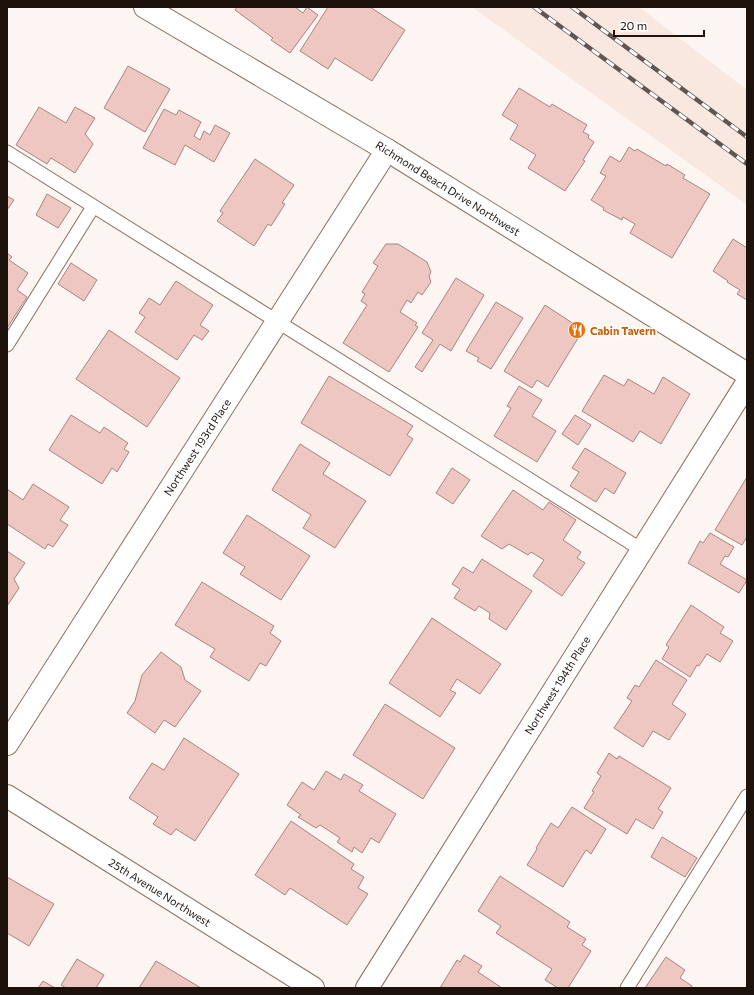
<svg xmlns="http://www.w3.org/2000/svg" width="754" height="995" font-family="Commissioner,sans-serif">
<style>
.built{fill:#f9e8df}
.building{fill:#eec7c3;stroke:#a88481}
.lines{fill:none;stroke-linecap:round;stroke-linejoin:round}
.service-casing{stroke:#8d6f5f;stroke-width:15}
.minor-casing{stroke:#8d6f5f;stroke-width:24}
.service{stroke:#fff;stroke-width:13}
.minor{stroke:#fff;stroke-width:22}
.rail-casing{stroke:#615651;stroke-width:4.5}
.rail{stroke:#fff;stroke-width:3;stroke-dasharray:9;stroke-linecap:butt}
.labels{text-anchor:middle;dominant-baseline:central;stroke-width:3;stroke-linejoin:round;paint-order:stroke}
.street-label{font-size:11px;fill:#1e120c;stroke:#fff}
.food-label{font-size:11px;font-weight:bold;fill:#c56008;stroke:#fff;text-anchor:start}
</style>
<rect width="100%" height="100%" fill="#fcf5f1"/>
<path class="built" d="M 472,7 L 639,7 L 747,90 L 747,205 Z"/>
<g class="building">
<path d="M 237,7 L 295,7 L 303,13 L 307,7 L 318,15 L 290,53 L 271,40 L 273,38 L 235,10 Z"/>
<path d="M 328,7 L 370,7 L 405,30 L 372,81 L 335,58 L 328,69 L 300,51 Z"/>
<path d="M 128,66 L 170,89 L 145,132 L 104,108 Z"/>
<path d="M 519,88 L 550,107 L 552,104 L 587,125 L 583,132 L 589,135 L 588,138 L 594,142 L 583,160 L 585,161 L 565,191 L 528,168 L 536,155 L 510,139 L 518,125 L 502,115 Z"/>
<path d="M 39,107 L 66,123 L 75,107 L 95,118 L 85,134 L 93,144 L 75,173 L 51,158 L 47,164 L 16,145 Z"/>
<path d="M 164,109 L 176,115 L 179,110 L 201,122 L 194,136 L 200,140 L 204,131 L 210,135 L 215,125 L 230,133 L 214,162 L 185,145 L 175,165 L 143,148 Z"/>
<path d="M 629,147 L 635,151 L 637,149 L 666,166 L 667,164 L 685,175 L 683,178 L 710,194 L 672,258 L 630,233 L 635,224 L 623,217 L 622,220 L 603,210 L 604,208 L 591,200 L 606,176 L 600,173 L 610,156 L 620,162 Z"/>
<path d="M 255,159 L 294,185 L 282,203 L 285,204 L 271,226 L 268,224 L 254,246 L 217,221 L 223,213 L 220,211 Z"/>
<path d="M 47,194 L 71,208 L 58,228 L 36,215 Z"/>
<path d="M 7,196 L 14,200 L 7,210 Z"/>
<path d="M 733,239 L 747,248 L 747,300 L 737,294 L 740,290 L 727,282 L 728,281 L 713,271 Z"/>
<path d="M 386,244 L 398,244 L 427,262 L 431,272 L 429,276 L 431,282 L 422,295 L 418,292 L 411,303 L 407,300 L 400,312 L 417,323 L 415,325 L 418,327 L 389,372 L 343,343 L 367,305 L 361,301 L 365,294 L 362,292 L 378,266 L 373,263 Z"/>
<path d="M 7,253 L 12,257 L 9,260 L 28,273 L 17,290 L 27,297 L 7,328 Z"/>
<path d="M 71,263 L 97,280 L 84,301 L 58,284 Z"/>
<path d="M 456,278 L 484,295 L 451,351 L 440,344 L 422,372 L 415,367 L 433,340 L 422,333 Z"/>
<path d="M 176,281 L 213,305 L 200,325 L 209,331 L 202,340 L 194,335 L 177,360 L 135,332 L 145,317 L 139,313 L 149,298 L 160,305 Z"/>
<path d="M 496,302 L 523,318 L 491,369 L 477,361 L 479,358 L 466,351 Z"/>
<path d="M 545,305 L 583,330 L 548,387 L 537,380 L 532,388 L 504,371 Z"/>
<path d="M 109,330 L 180,378 L 147,427 L 76,379 Z"/>
<path d="M 604,375 L 624,386 L 628,379 L 654,394 L 663,377 L 690,394 L 661,444 L 640,431 L 633,442 L 582,411 Z"/>
<path d="M 329,376 L 413,426 L 407,435 L 413,439 L 390,476 L 301,423 Z"/>
<path d="M 519,386 L 542,400 L 532,416 L 556,431 L 537,462 L 494,436 L 511,408 L 507,406 Z"/>
<path d="M 71,415 L 100,433 L 104,427 L 128,443 L 124,449 L 129,452 L 117,472 L 112,468 L 102,484 L 49,450 Z"/>
<path d="M 575,415 L 591,425 L 578,445 L 562,434 Z"/>
<path d="M 300,444 L 330,463 L 323,474 L 366,501 L 335,548 L 303,528 L 311,515 L 272,490 Z"/>
<path d="M 585,448 L 626,473 L 614,494 L 605,488 L 596,502 L 570,486 L 579,472 L 572,468 Z"/>
<path d="M 452,468 L 470,480 L 453,504 L 436,493 Z"/>
<path d="M 747,477 L 747,537 L 742,545 L 715,530 Z"/>
<path d="M 33,484 L 69,507 L 60,520 L 68,525 L 53,547 L 48,544 L 45,549 L 7,524 L 7,489 L 23,500 Z"/>
<path d="M 513,490 L 543,510 L 549,502 L 576,520 L 563,540 L 581,552 L 577,558 L 585,563 L 562,596 L 533,576 L 544,560 L 531,552 L 528,555 L 509,544 L 502,549 L 481,536 Z"/>
<path d="M 247,515 L 310,556 L 281,600 L 240,574 L 245,567 L 223,553 Z"/>
<path d="M 710,533 L 734,547 L 728,557 L 725,556 L 720,564 L 747,580 L 739,593 L 688,563 L 700,541 L 703,543 Z"/>
<path d="M 7,551 L 25,563 L 14,579 L 19,588 L 7,606 Z"/>
<path d="M 482,559 L 532,591 L 506,630 L 489,619 L 490,613 L 479,606 L 475,611 L 454,598 L 460,589 L 452,584 L 463,567 L 473,573 Z"/>
<path d="M 202,582 L 274,626 L 270,633 L 281,641 L 266,666 L 260,663 L 249,681 L 210,657 L 215,649 L 175,625 Z"/>
<path d="M 691,605 L 724,627 L 720,633 L 733,641 L 720,662 L 707,654 L 699,666 L 697,665 L 690,677 L 662,659 L 669,647 L 666,645 Z"/>
<path d="M 432,618 L 501,664 L 480,694 L 457,679 L 450,690 L 456,693 L 440,717 L 389,683 Z"/>
<path d="M 161,652 L 181,667 L 185,680 L 201,691 L 175,727 L 164,720 L 155,733 L 127,713 L 135,701 L 142,675 Z"/>
<path d="M 656,660 L 687,680 L 672,704 L 686,714 L 669,740 L 653,731 L 643,747 L 614,728 L 632,701 L 627,698 L 635,685 L 639,687 Z"/>
<path d="M 385,704 L 455,748 L 423,799 L 353,755 Z"/>
<path d="M 184,738 L 239,774 L 195,841 L 176,829 L 171,835 L 153,824 L 158,817 L 129,798 L 152,763 L 164,770 Z"/>
<path d="M 609,753 L 617,759 L 619,756 L 671,788 L 658,809 L 663,812 L 653,829 L 636,819 L 627,834 L 584,808 L 594,792 L 592,791 L 601,776 L 597,773 Z"/>
<path d="M 326,771 L 341,780 L 344,774 L 363,785 L 359,791 L 396,814 L 379,843 L 371,838 L 362,853 L 354,847 L 352,852 L 337,842 L 340,838 L 320,825 L 316,828 L 298,817 L 301,815 L 287,805 L 302,782 L 314,790 Z"/>
<path d="M 572,807 L 606,829 L 591,854 L 586,850 L 563,887 L 527,865 L 537,849 L 536,848 L 551,823 L 558,828 Z"/>
<path d="M 291,821 L 354,864 L 351,869 L 364,877 L 358,888 L 368,894 L 347,925 L 290,888 L 285,895 L 255,875 Z"/>
<path d="M 662,837 L 697,858 L 685,877 L 651,857 Z"/>
<path d="M 500,876 L 570,922 L 567,927 L 586,939 L 582,945 L 591,951 L 568,988 L 558,988 L 545,980 L 552,969 L 496,933 L 501,926 L 478,911 Z"/>
<path d="M 7,877 L 54,904 L 29,946 L 7,933 Z"/>
<path d="M 464,955 L 482,966 L 478,972 L 502,988 L 440,988 L 457,960 L 460,962 Z"/>
<path d="M 666,957 L 685,970 L 680,978 L 692,986 L 691,988 L 645,988 Z"/>
<path d="M 77,959 L 104,975 L 96,988 L 66,988 L 61,985 Z"/>
<path d="M 156,961 L 201,988 L 139,988 Z"/>
<path d="M 43,981 L 55,988 L 38,988 Z"/>
</g>
<g class="lines">
<defs>
<g id="service">
<path d="M 7,152 L 642,550"/>
<path d="M 7,345 L 93,207"/>
<path d="M 627,988 L 747,796"/>
</g>
<g id="minor">
<path d="M 145,7 L 387,150 L 747,374"/>
<path d="M 7,744 L 387,150"/>
<path d="M 7,796 L 313,988"/>
<path d="M 367,988 L 747,383"/>
</g>
</defs>
<use href="#service" class="service-casing"/>
<use href="#minor" class="minor-casing"/>
<use href="#service" class="service"/>
<use href="#minor" class="minor"/>
<defs>
<g id="rail">
<path d="M 534,7 L 747,164"/>
<path d="M 572,7 L 747,137"/>
</g>
</defs>
<use href="#rail" class="rail-casing"/>
<use href="#rail" class="rail"/>
</g>
<defs>
<symbol id="restaurant-disc" viewBox="-11 -11 22 22"><circle r="9.5" fill="#e8710a" stroke="#fff"/><path d="M-5-6h1v4h1v-4h1v4h1v-4h1v5L-1.5 .5V6h-2V.5L-5-1ZM5-6V6H3V1.5H1.5Q1.5-4 5-6Z" fill="#fff"/></symbol>
</defs>
<g fill-rule="evenodd">
<use href="#restaurant-disc" x="567" y="320" width="20" height="20"/>
</g>
<g class="labels">
<g class="street-label">
<text transform="translate(448 188) rotate(32)">Richmond Beach Drive Northwest</text>
<text transform="translate(197 447) rotate(-57)">Northwest 193rd Place</text>
<text transform="translate(557 685) rotate(-58)">Northwest 194th Place</text>
<text transform="translate(160 892) rotate(32)">25th Avenue Northwest</text>
</g>
<g class="food-label">
<text x="590" y="330">Cabin Tavern</text>
</g>
</g>
<rect width="754" height="995" fill="none" stroke="#1e120c" stroke-width="16"/>
<path d="M614 30v6h90v-6" fill="none" stroke="#1e120c" stroke-width="2"/>
<text x="620" y="30" font-size="12" fill="#1e120c" stroke="#ffffff" stroke-width="3" paint-order="stroke">20 m</text>
</svg>
